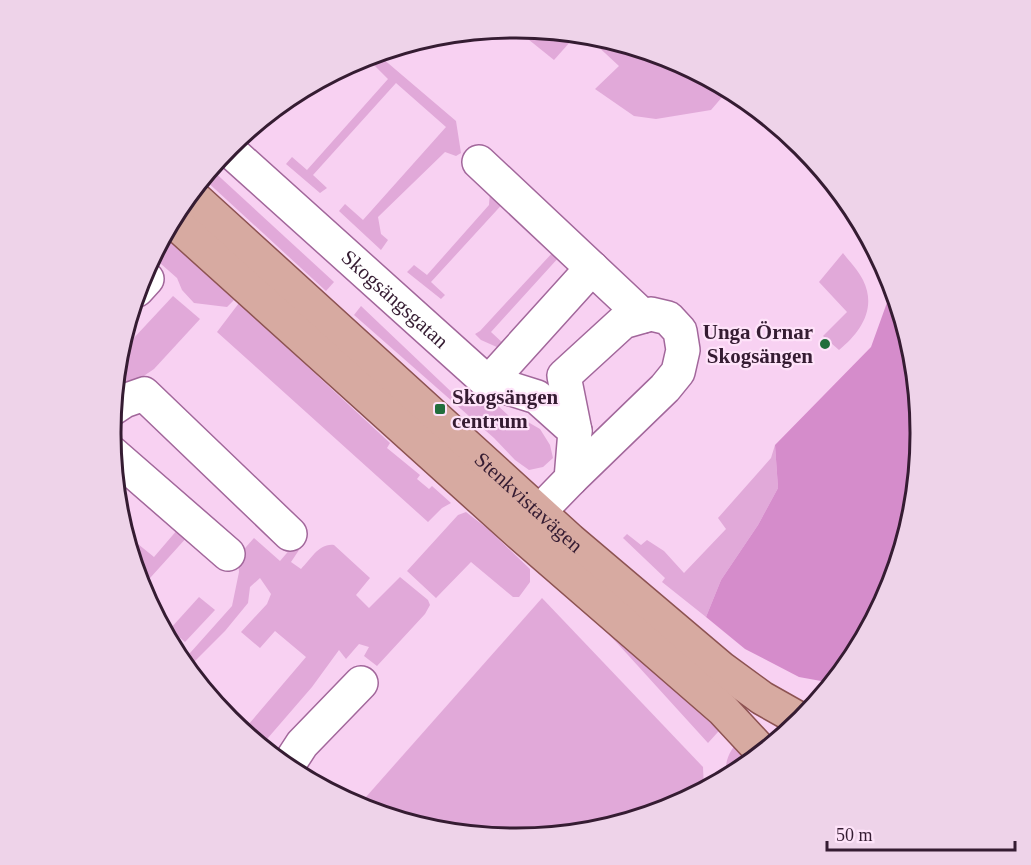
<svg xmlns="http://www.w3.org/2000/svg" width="1031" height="865" font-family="'Times New Roman',serif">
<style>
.green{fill:#e1a9d9}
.forest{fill:#d58ccb}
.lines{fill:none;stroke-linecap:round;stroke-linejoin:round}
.minor-casing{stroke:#a2679b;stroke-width:36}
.major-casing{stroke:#8d5352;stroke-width:36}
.minor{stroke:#fff;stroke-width:33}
.major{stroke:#d7aaa1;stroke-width:33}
.poi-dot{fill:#226e3c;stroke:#fee3f9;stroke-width:2}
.labels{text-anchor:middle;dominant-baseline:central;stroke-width:4.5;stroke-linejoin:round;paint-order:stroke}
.street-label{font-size:21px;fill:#351c32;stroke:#fee3f9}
.poi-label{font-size:21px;font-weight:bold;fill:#351c32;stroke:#fee3f9;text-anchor:end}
.rim{fill:none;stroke:#351c32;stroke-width:3}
</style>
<rect width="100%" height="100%" fill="#f8d1f2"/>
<g class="green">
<path d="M 513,27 L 516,27 L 578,33 L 554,60 Z"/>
<path d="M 594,35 L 671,58 L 729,89 L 711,110 L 656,119 L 634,116 L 595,89 L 619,66 L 592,41 Z"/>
<path d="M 382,58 L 456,121 L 461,153 L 456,156 L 445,152 L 378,217 L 381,234 L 388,240 L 381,250 L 339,211 L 345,204 L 363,220 L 446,127 L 396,83 L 313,175 L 327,188 L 320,193 L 286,164 L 292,157 L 307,170 L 388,79 L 374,65 Z"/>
<path d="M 210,168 L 334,282 L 326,291 L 203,178 Z"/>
<path d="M 490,191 L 507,199 L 431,282 L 445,295 L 441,299 L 407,272 L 414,265 L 427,275 L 489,205 Z"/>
<path d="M 163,235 L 234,300 L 227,307 L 194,303 L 182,290 L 177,278 L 152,256 Z"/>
<path d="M 554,251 L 560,256 L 491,332 L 505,345 L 499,348 L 481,340 L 475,334 L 480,331 Z"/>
<path d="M 843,253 C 849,261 858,270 863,280 C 877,308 861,332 839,350 L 823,336 L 847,312 L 819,282 Z"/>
<path d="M 173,296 L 200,319 L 154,369 L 114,396 L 118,355 Z"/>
<path d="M 239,303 L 390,443 L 387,448 L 420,475 L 417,479 L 429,489 L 432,486 L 451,503 L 442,508 L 428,522 L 217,332 Z"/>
<path d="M 361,306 L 462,402 L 478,387 L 510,417 L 521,418 L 540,429 L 550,445 L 553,458 L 543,467 L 529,470 L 515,460 L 494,438 L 354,315 Z"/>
<path d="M 775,445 L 778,488 L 758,525 L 721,580 L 706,617 L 662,582 L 665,578 L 623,538 L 627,534 L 641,545 L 647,540 L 664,551 L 684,573 L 726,529 L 718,518 L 771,458 Z"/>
<path d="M 466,512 L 488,529 L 530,569 L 530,582 L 519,597 L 513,597 L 471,562 L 436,598 L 407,571 L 458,515 Z"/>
<path d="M 178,529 L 188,536 L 141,588 L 128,546 L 133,540 L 154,557 Z"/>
<path d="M 254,538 L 280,561 L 292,547 L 299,550 L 291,562 L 301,569 C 311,559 319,543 334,545 L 370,578 L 356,595 L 369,608 L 400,577 L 428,600 L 430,605 L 425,614 L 377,666 L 364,656 L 369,647 L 359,644 L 346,659 L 339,650 L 312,687 L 261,746 L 243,731 L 306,657 L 275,631 L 260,648 L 241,632 L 267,604 L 271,594 L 260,578 L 250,587 L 248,603 L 225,631 L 194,662 L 193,675 L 182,662 L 232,606 L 239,572 L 238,556 Z"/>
<path d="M 561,586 L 727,722 L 708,743 L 618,644 Z"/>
<path d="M 199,597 L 215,610 L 185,642 L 170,629 Z"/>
<path d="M 542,598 L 703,767 L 704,789 L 670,807 L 594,830 L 515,838 L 436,830 L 358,806 Z"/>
<path d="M 741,737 L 753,759 L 740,770 L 727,777 C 723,760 731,750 741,737 Z"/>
</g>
<path class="forest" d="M 894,290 C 900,311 910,334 913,356 C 917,380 921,409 921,433 C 920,522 888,615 832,683 L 799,677 L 745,649 L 706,617 L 721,580 L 758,525 L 778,488 L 775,445 L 871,347 L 889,297 Z"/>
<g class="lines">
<defs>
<g id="minor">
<path id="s1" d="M 227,148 L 486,381 L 537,397 L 575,431 L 571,479 L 539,512"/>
<path d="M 479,162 L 643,316"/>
<path d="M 137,290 L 147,279"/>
<path d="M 489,382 L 592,268"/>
<path d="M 112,409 L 124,401 L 144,394 L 290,534"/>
<path d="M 112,453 L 228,554"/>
<path d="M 571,479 L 665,388 L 678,372 L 683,350 L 680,331 L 668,318 L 651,314 L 623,322 L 564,376 L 575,431"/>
<path d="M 287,767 L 302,744 L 361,683"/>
</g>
<g id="major">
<path id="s2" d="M 190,194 L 570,540 L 721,668 L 762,698 L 801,720"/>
<path d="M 172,220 L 519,533 L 723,710 L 762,752"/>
</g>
</defs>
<use href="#minor" class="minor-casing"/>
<use href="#major" class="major-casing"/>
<use href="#minor" class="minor"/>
<use href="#major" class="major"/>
</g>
<g class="poi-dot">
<circle cx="825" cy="344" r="6"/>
<rect x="434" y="403" width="12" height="12" rx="3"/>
</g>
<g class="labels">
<g class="street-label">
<text stroke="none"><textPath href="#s1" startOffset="226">Skogsängsgatan</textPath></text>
<text stroke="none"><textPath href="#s2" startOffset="458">Stenkvistavägen</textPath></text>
</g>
<g class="poi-label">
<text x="813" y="332">Unga Örnar<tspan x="813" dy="24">Skogsängen</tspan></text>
<text x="452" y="397" text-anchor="start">Skogsängen<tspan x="452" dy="24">centrum</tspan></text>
</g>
</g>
<path d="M0 0H1031V865H0ZM515 38H516A394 394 0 0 1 910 432V434A394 394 0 0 1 516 828H515A394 394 0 0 1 121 434V432A394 394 0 0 1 515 38Z" fill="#eed3e9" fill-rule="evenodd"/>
<path class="rim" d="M515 38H516A394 394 0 0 1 910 432V434A394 394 0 0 1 516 828H515A394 394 0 0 1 121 434V432A394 394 0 0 1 515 38Z"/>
<path d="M827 841v9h188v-9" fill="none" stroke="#351c32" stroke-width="3"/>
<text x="836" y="841" font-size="18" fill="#351c32" stroke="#fee3f9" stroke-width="4.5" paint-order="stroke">50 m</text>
</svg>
